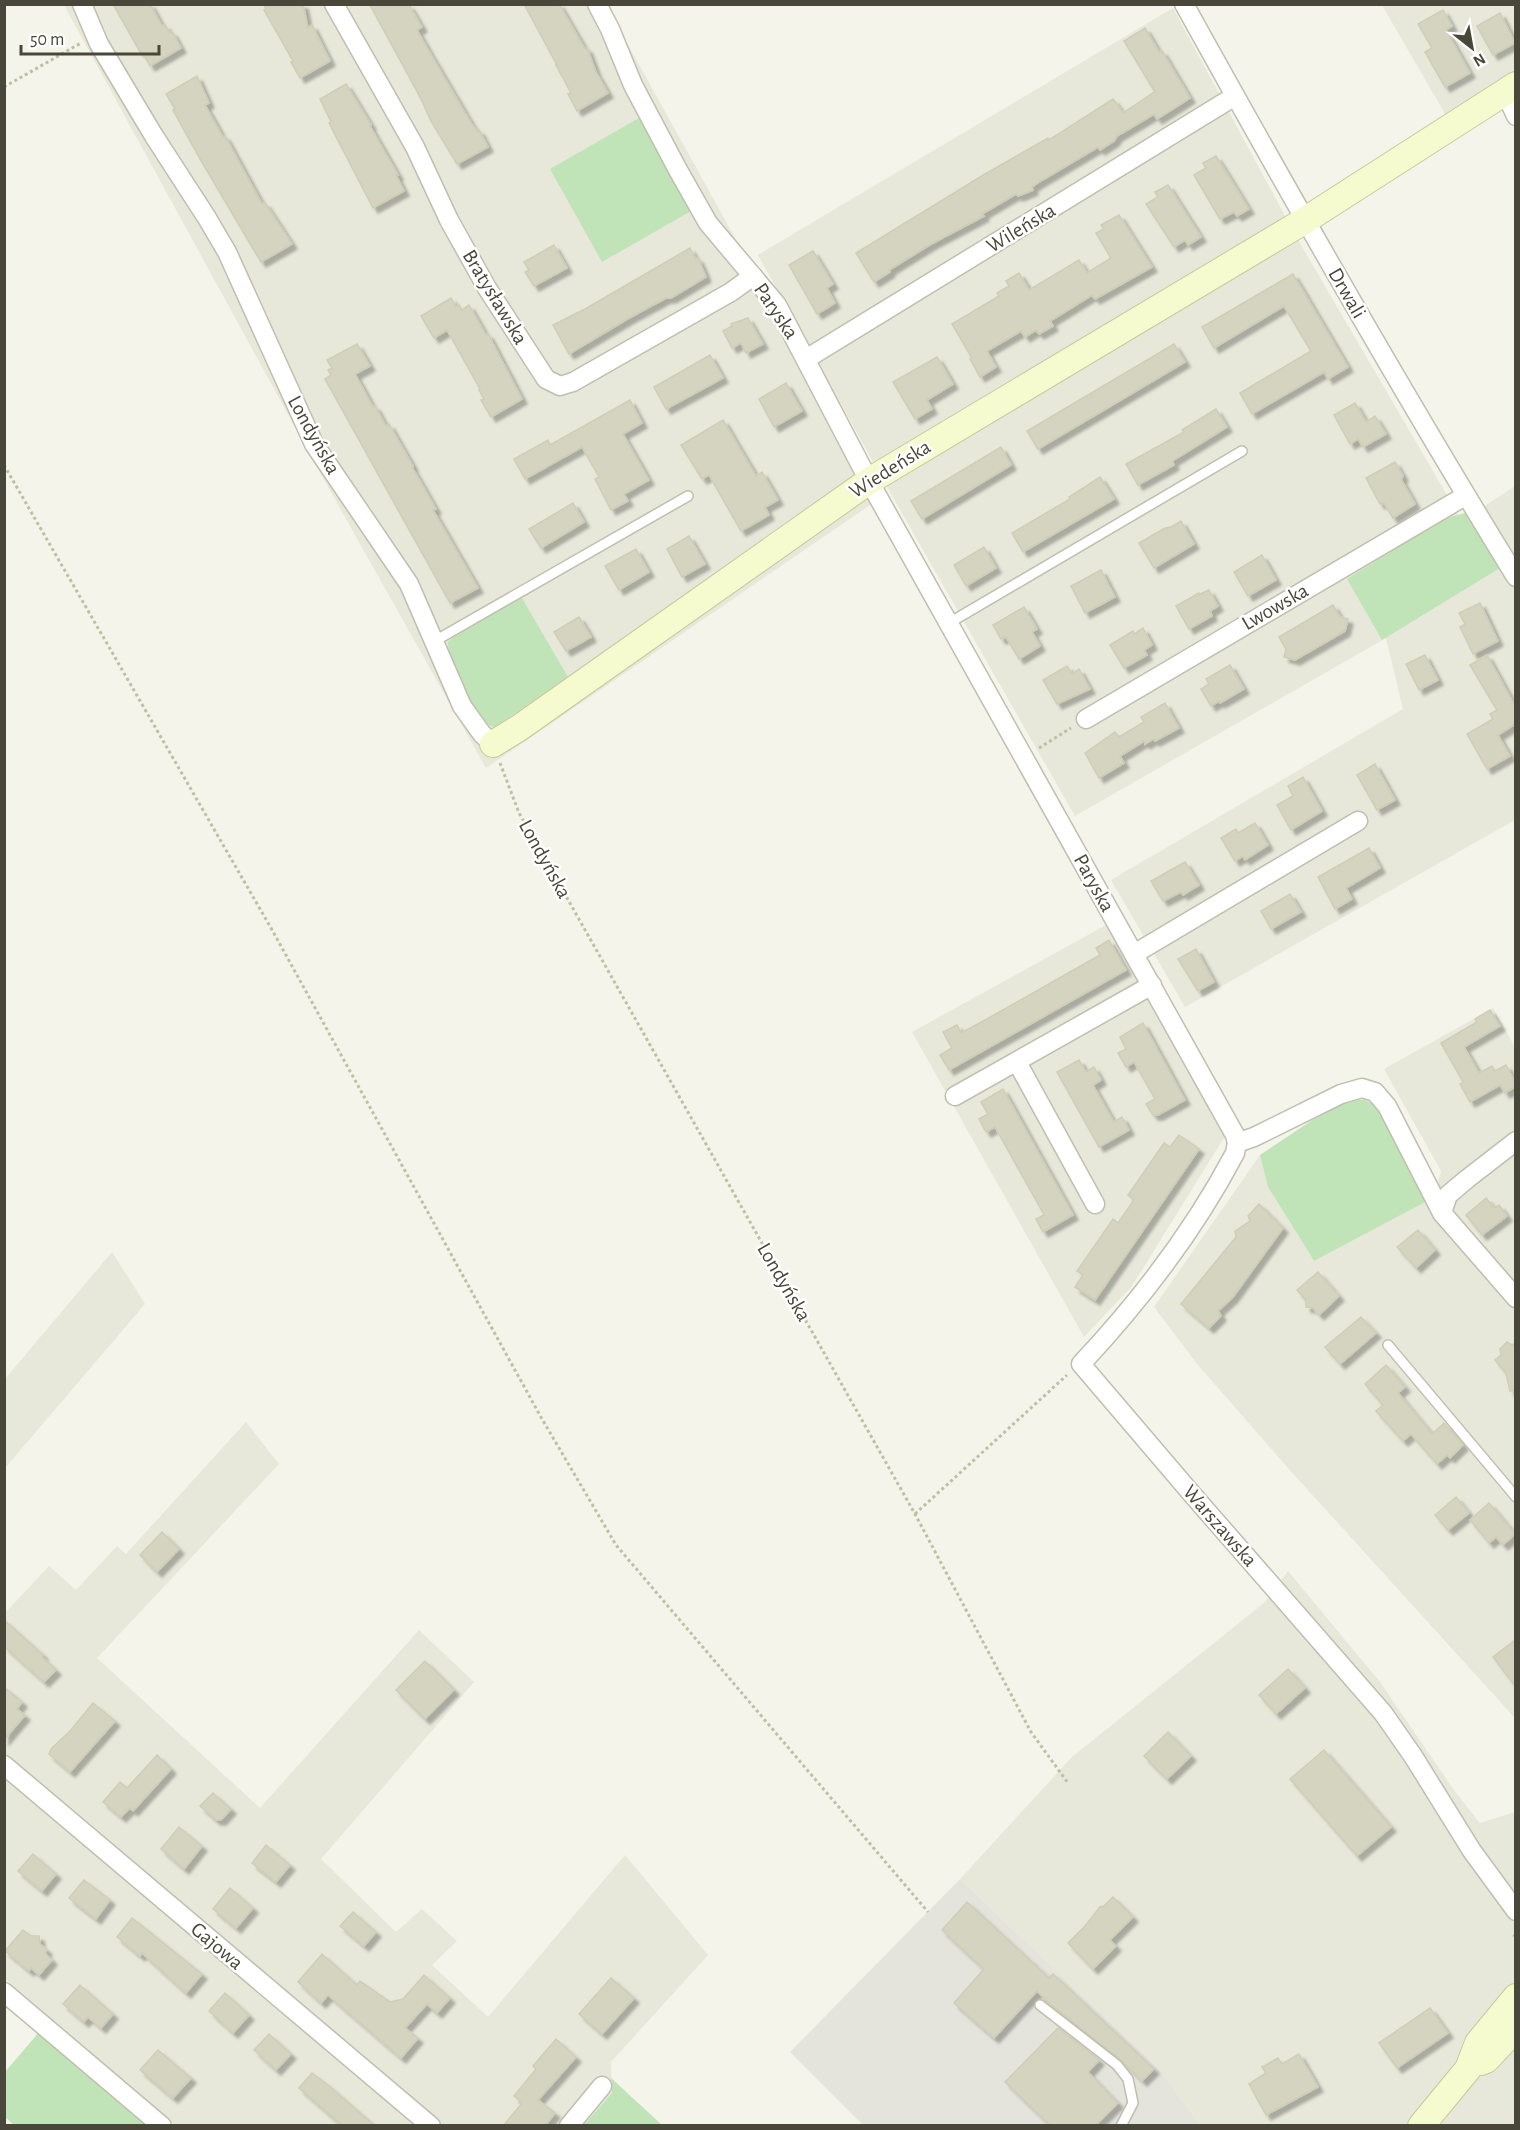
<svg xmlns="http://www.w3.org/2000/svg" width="1520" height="2130" font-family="'Alegreya Sans',sans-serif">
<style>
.residential{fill:#e7e8da}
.industrial{fill:#e4e3dc}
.green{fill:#c0e4b8}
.building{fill:#d5d4c1;stroke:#cfceb5;stroke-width:1.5;filter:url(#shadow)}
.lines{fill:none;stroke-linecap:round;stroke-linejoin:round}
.lane-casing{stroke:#bfbfae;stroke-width:12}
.street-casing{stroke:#bfbfae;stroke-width:21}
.secondary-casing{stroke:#c6c99b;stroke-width:28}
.path{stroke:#bfbfa1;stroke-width:3;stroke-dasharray:3 3;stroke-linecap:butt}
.lane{stroke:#fff;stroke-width:9}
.street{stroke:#fff;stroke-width:18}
.secondary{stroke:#f5facf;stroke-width:26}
.labels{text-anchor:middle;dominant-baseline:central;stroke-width:5;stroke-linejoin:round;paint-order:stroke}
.street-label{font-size:21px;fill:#484739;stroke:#fff}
</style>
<defs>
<filter id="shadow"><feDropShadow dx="5" dy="5" stdDeviation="1.5" flood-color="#0004"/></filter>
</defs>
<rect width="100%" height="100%" fill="#f4f4eb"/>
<g class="residential">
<path d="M 64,5 L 606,5 L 744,254 L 876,501 L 486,768 L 314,462 Z"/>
<path d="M 1382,5 L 1515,5 L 1515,88 L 1448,119 Z"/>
<path d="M 1173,8 L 1297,238 L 1462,521 L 1515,486 L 1515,820 L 1185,1007 L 1111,880 L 1403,709 L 1386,638 L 1075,816 L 887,487 L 758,255 Z"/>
<path d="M 1106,925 L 1225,1136 L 1132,1286 L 1084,1337 L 912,1032 Z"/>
<path d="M 1493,1008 L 1516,1049 L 1515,1718 L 1287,1467 L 1198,1365 L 1154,1307 L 1260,1155 L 1268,1187 L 1314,1261 L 1434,1197 L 1441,1171 L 1384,1069 Z"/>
<path d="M 112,1252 L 145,1304 L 5,1468 L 5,1379 Z"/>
<path d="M 246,1422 L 279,1464 L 97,1658 L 260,1808 L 419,1630 L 474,1682 L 321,1859 L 396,1932 L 422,1909 L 457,1941 L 432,1965 L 488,2017 L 625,1855 L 708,1955 L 611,2062 L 612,2093 L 584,2125 L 175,2125 L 5,1979 L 4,1610 L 7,1611 L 49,1566 L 76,1590 L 117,1546 L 126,1554 Z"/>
<path d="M 1288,1571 L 1380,1682 L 1456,1793 L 1480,1823 L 1515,1812 L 1515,2125 L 1200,2125 L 1159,2069 L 960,1879 L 1072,1757 L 1265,1602 Z"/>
</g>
<path class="industrial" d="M 960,1879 L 1159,2069 L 1200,2125 L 863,2125 L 790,2052 Z"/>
<g class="green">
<path d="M 639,118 L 693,210 L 602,262 L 550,169 Z"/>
<path d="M 1465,513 L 1500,568 L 1382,640 L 1347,579 L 1443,519 Z"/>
<path d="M 522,598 L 568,677 L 495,727 C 472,725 448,663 448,642 L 459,632 Z"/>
<path d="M 1352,1099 L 1365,1100 L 1381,1108 L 1429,1200 L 1314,1261 L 1268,1187 L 1260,1155 L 1314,1119 Z"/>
<path d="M 40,2031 L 150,2125 L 14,2125 L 5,2117 L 5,2072 Z"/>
<path d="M 611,2078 L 662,2125 L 584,2125 L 612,2093 Z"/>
</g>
<g class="building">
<path d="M 113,4 L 150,4 L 162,26 L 165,25 L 170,33 L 172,32 L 181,48 L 150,66 L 142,51 L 140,52 L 135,43 Z"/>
<path d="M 264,4 L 303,4 L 308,28 L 312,25 L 330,61 L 300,78 L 291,62 L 293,61 L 264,10 L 266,9 Z"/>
<path d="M 524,4 L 559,4 L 585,49 L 587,48 L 596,72 L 608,93 L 577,111 L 568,94 L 571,93 L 556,65 L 557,65 Z"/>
<path d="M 370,5 L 409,5 L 422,27 L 417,30 L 430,53 L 471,123 L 477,131 L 479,130 L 488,147 L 457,164 L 431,121 L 420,97 Z"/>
<path d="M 1443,10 L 1452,26 L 1446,30 L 1470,73 L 1445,87 L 1425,52 L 1432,48 L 1418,24 Z"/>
<path d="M 1500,13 L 1515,43 L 1493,55 L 1477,26 Z"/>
<path d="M 1145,28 L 1159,52 L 1162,51 L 1190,98 L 1157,119 L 1154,114 L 1117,136 L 1114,141 L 1100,150 L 1098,147 L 1039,182 L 1032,187 L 1033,190 L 1018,196 L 1016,194 L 992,208 L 982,214 L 984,216 L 931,244 L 889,270 L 890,272 L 874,282 L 856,253 L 985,174 L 1048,138 L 1049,140 L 1113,99 L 1123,113 L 1153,93 L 1155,92 L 1124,41 Z"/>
<path d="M 197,76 L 209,103 L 205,105 L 223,137 L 225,136 L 262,204 L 265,203 L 292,244 L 261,262 L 200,159 L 173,110 L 175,109 L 166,94 Z"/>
<path d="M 346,84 L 371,125 L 370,126 L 398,175 L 396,175 L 404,191 L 373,208 L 329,123 L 331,122 L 320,99 Z"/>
<path d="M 1216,156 L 1249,209 L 1237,216 L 1234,212 L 1220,219 L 1194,175 L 1206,168 L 1203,163 Z"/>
<path d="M 1168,185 L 1201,237 L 1188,245 L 1185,240 L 1174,247 L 1146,204 L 1158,197 L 1155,192 Z"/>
<path d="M 1119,215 L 1152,267 L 1095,299 L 1092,295 L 1050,321 L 1053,326 L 1039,334 L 1036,330 L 1025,337 L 1021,331 L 987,351 L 996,367 L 980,377 L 970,359 L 972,358 L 952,324 L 999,296 L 997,293 L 1009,286 L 1006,281 L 1019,273 L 1029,290 L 1079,260 L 1087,273 L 1111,258 L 1096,233 L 1104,229 L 1101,225 Z"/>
<path d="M 554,245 L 567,268 L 534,286 L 525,272 L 529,270 L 524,262 Z"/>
<path d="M 690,248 L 696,259 L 698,258 L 706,277 L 671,298 L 666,298 L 629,318 L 569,354 L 553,325 L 585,309 Z"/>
<path d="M 813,251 L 833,284 L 827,288 L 835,303 L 817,314 L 789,265 Z"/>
<path d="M 1293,274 L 1348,367 L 1328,379 L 1324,372 L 1252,414 L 1240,393 L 1311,351 L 1284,306 L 1214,348 L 1202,327 Z"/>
<path d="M 451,298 L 456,307 L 459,305 L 462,310 L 469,305 L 486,335 L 488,334 L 522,399 L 491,417 L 481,400 L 484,399 L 479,390 L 480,389 L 447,330 L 434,338 L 421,316 Z"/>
<path d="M 748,318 L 763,344 L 746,353 L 741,343 L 732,348 L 723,331 L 732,326 L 731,324 Z"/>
<path d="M 357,344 L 370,366 L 355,374 L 373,407 L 375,406 L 386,426 L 389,424 L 413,466 L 412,467 L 436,509 L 433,510 L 478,588 L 450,603 L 325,379 L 331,375 L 328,370 L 332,368 L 327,360 Z"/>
<path d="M 1174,344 L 1185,362 L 1038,449 L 1027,431 Z"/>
<path d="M 710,355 L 723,378 L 666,409 L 654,387 Z"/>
<path d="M 937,357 L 953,384 L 927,400 L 932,409 L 915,419 L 893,382 Z"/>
<path d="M 786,383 L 802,411 L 774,427 L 759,399 Z"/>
<path d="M 630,400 L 642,423 L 623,434 L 649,480 L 624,494 L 628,501 L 611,510 L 595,479 L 599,477 L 582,447 L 525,479 L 514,459 L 548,440 L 550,445 Z"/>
<path d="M 1355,403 L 1366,422 L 1375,416 L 1386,434 L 1363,447 L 1358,439 L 1350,444 L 1334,415 Z"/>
<path d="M 1216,409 L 1227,427 L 1172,461 L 1174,465 L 1138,485 L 1126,464 L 1184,432 L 1182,430 Z"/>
<path d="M 723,420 L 756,476 L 762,472 L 778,500 L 765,507 L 769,515 L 741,531 L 709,475 L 702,479 L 681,445 Z"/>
<path d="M 1001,447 L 1011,465 L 922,519 L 911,501 Z"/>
<path d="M 1395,462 L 1403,476 L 1401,479 L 1415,504 L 1393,518 L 1384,503 L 1380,504 L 1366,478 Z"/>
<path d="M 1100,477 L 1114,499 L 1023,552 L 1012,533 L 1070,499 L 1069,497 Z"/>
<path d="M 573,503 L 584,522 L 541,548 L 529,529 Z"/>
<path d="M 1181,521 L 1194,544 L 1154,568 L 1139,543 L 1165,528 L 1171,527 Z"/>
<path d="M 689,536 L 705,564 L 682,577 L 667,549 Z"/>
<path d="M 984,547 L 996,568 L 966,586 L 954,565 Z"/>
<path d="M 636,549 L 649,572 L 619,590 L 605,566 Z"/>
<path d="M 1262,555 L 1276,580 L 1248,596 L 1234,572 Z"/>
<path d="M 1101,570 L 1115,597 L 1085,613 L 1071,586 Z"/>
<path d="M 1209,590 L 1218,606 L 1210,611 L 1212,616 L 1189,629 L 1176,606 L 1199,593 L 1200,594 Z"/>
<path d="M 1480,603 L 1498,641 L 1473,654 L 1460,627 L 1465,624 L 1459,613 Z"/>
<path d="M 1333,605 L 1340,617 L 1348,619 L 1345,631 L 1295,660 L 1284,657 L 1286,649 L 1279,637 Z"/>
<path d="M 1024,607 L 1037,629 L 1032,632 L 1040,646 L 1019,659 L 1006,637 L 1001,639 L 993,625 Z"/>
<path d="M 579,617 L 591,637 L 566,651 L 554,632 Z"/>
<path d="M 1143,628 L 1152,645 L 1144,650 L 1147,655 L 1124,668 L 1110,645 L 1133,631 L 1134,634 Z"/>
<path d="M 1425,655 L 1438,680 L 1419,690 L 1406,664 Z"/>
<path d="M 1487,655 L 1515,706 L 1515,724 L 1498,735 L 1510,756 L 1487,769 L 1467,734 L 1493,719 L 1490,714 L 1497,710 L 1470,665 Z"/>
<path d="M 1230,665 L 1244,689 L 1220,703 L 1219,701 L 1211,706 L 1201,689 L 1209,684 L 1206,679 Z"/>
<path d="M 1067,666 L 1072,674 L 1079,669 L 1090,689 L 1057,704 L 1043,680 Z"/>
<path d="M 1165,703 L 1179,728 L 1155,741 L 1153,739 L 1145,744 L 1144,741 L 1120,756 L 1124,763 L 1099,778 L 1085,753 L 1115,732 L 1119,737 L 1144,722 L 1141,717 Z"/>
<path d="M 1375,764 L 1395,800 L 1377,810 L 1357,775 Z"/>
<path d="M 1303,777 L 1322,811 L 1291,830 L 1277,805 L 1293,796 L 1288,786 Z"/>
<path d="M 1255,823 L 1268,845 L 1245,860 L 1243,856 L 1235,861 L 1221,838 L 1236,829 L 1238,833 Z"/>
<path d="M 1369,848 L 1380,868 L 1346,888 L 1352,899 L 1335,909 L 1318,877 Z"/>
<path d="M 1185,862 L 1199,885 L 1183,895 L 1181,892 L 1163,901 L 1151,881 Z"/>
<path d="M 1290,894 L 1301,912 L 1271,929 L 1261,911 Z"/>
<path d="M 1109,940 L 1126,970 L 949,1070 L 940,1055 L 952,1048 L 943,1032 L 957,1025 L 961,1033 L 987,1019 L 1100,955 L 1096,948 Z"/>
<path d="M 1196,949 L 1214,982 L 1198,991 L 1178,959 Z"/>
<path d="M 1490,1010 L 1500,1026 L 1464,1047 L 1479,1073 L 1492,1066 L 1495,1071 L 1506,1065 L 1515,1082 L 1515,1087 L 1505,1093 L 1500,1085 L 1470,1102 L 1460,1084 L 1463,1082 L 1441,1043 L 1477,1022 L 1475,1019 Z"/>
<path d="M 1143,1023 L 1185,1100 L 1158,1115 L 1153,1115 L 1146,1104 L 1155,1099 L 1134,1062 L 1126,1067 L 1118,1053 L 1126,1049 L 1120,1037 Z"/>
<path d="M 1079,1060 L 1086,1072 L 1094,1067 L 1101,1080 L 1093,1085 L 1107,1110 L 1114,1122 L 1122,1117 L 1129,1130 L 1099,1147 L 1057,1072 Z"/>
<path d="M 1003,1089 L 1073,1215 L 1043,1232 L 1036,1219 L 1044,1215 L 1037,1202 L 995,1127 L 986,1132 L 979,1119 L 988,1114 L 981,1102 Z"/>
<path d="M 1179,1135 L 1199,1149 L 1095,1300 L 1075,1287 L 1083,1275 L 1077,1271 L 1113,1219 L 1118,1223 L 1134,1200 L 1128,1195 L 1164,1143 L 1170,1147 Z"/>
<path d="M 1486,1198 L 1494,1208 L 1499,1205 L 1507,1216 L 1482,1235 L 1466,1215 Z"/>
<path d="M 1259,1204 L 1283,1228 L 1233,1297 L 1218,1311 L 1221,1316 L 1209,1328 L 1181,1304 L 1236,1237 L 1235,1231 L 1250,1221 L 1248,1216 Z"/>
<path d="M 1418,1230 L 1435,1250 L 1416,1268 L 1397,1247 Z"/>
<path d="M 1318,1272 L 1339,1296 L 1319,1315 L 1313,1308 L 1306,1307 L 1306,1300 L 1297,1290 Z"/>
<path d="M 1361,1317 L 1376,1333 L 1340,1364 L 1325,1347 Z"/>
<path d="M 1507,1342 L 1512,1345 L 1515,1343 L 1515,1390 L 1510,1391 L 1506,1373 L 1495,1360 L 1501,1355 L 1500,1349 Z"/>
<path d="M 1386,1365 L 1405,1387 L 1398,1393 L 1432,1434 L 1444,1423 L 1463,1445 L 1450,1458 L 1447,1455 L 1437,1464 L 1411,1434 L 1403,1441 L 1376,1411 L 1383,1405 L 1365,1384 Z"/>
<path d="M 1456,1497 L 1469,1513 L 1448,1530 L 1435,1515 Z"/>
<path d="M 1489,1503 L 1515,1534 L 1503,1545 L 1496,1537 L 1489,1543 L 1470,1520 Z"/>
<path d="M 162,1532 L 179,1549 L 157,1572 L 140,1555 Z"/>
<path d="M 4,1620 L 43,1655 L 42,1657 L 56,1670 L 44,1682 L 4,1646 Z"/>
<path d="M 1515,1640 L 1515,1686 L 1493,1657 Z"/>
<path d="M 425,1661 L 454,1690 L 425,1719 L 396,1690 Z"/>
<path d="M 1288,1669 L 1305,1688 L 1276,1714 L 1259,1695 Z"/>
<path d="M 4,1687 L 22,1702 L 17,1709 L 25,1715 L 4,1740 Z"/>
<path d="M 93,1703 L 115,1721 L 70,1772 L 49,1754 L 51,1749 L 70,1731 Z"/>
<path d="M 1168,1732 L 1191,1756 L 1167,1779 L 1144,1756 Z"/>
<path d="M 1324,1750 L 1391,1827 L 1357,1856 L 1290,1779 Z"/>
<path d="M 157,1755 L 171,1769 L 133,1811 L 130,1808 L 121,1817 L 103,1802 L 120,1782 L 127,1788 Z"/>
<path d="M 213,1793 L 231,1809 L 221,1820 L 216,1820 L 200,1806 Z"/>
<path d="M 179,1827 L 202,1846 L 184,1869 L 161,1849 Z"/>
<path d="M 266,1845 L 290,1865 L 276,1882 L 252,1863 Z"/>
<path d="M 33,1854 L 56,1874 L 42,1891 L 18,1871 Z"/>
<path d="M 84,1880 L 110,1900 L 96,1919 L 69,1898 Z"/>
<path d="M 230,1888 L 253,1908 L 236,1928 L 213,1909 Z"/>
<path d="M 1113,1897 L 1133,1917 L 1110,1940 L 1116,1946 L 1093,1969 L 1068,1943 L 1085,1926 L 1100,1907 L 1104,1906 Z"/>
<path d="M 967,1902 L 1049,1978 L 1053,1974 L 1154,2069 L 1142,2081 L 1121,2060 L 1050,2004 L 1037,1991 L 994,2038 L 954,2003 L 984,1969 L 942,1930 Z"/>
<path d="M 353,1912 L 376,1932 L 364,1946 L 340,1926 Z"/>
<path d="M 132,1918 L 202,1974 L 186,1993 L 142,1953 L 140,1956 L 117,1937 Z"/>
<path d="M 23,1930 L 31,1936 L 39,1936 L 40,1944 L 47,1950 L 45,1953 L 52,1960 L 39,1975 L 31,1968 L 29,1971 L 5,1951 Z"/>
<path d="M 322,1954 L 357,1985 L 360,1981 L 390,2002 L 403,1999 L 424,1975 L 450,1998 L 437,2013 L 427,2004 L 405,2028 L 418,2038 L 401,2058 L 328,1995 L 321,2003 L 298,1982 Z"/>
<path d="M 611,1978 L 634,1998 L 602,2034 L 579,2014 Z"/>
<path d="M 80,1985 L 113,2014 L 101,2028 L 88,2017 L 84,2022 L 63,2004 Z"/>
<path d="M 225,1993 L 249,2015 L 233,2033 L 209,2011 Z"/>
<path d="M 1430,2008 L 1448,2033 L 1397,2068 L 1379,2043 Z"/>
<path d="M 1058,2028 L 1099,2060 L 1088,2072 L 1118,2103 L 1095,2126 L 1051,2126 L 1005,2082 Z"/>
<path d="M 269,2034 L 291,2054 L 276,2070 L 254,2050 Z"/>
<path d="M 556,2039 L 576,2057 L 538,2100 L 555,2113 L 545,2126 L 503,2126 L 522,2103 L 514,2096 L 536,2069 L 533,2066 Z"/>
<path d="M 158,2050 L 191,2078 L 173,2098 L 140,2070 Z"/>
<path d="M 1299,2054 L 1318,2087 L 1266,2115 L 1249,2084 L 1266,2073 L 1262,2067 L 1278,2058 L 1282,2064 Z"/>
<path d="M 312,2073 L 328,2085 L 375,2126 L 343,2126 L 299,2088 Z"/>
</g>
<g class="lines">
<defs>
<g id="lane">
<path d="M 949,623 L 1242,451"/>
<path d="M 433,642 L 688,496"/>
<path d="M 1388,1345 L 1516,1497"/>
<path d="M 1040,2005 L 1117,2065 L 1128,2079 L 1133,2103 L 1121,2126"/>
</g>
<g id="street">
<path d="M 82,4 L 99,44 L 154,136 L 207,218 L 227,252 L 314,444 L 409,584 L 462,706 L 482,734 L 493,744"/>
<path d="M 334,4 L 415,147 L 449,220 L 487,288 L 546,379 L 560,386 L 573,382 L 731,292 L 753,276"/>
<path d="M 597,4 L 610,29 L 633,85 L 678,170 L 708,223 L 777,305 L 869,481 L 1235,1135 L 1237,1143 L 1235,1153 C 1194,1231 1141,1300 1081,1364 L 1191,1493 L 1383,1713 L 1413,1756 L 1472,1851 L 1516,1911"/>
<path d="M 1184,4 C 1291,197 1400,389 1516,577"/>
<path d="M 1514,85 L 1511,105 L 1516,116"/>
<path d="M 806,359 L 1235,96"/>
<path d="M 1086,719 L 1465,496"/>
<path d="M 1134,954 L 1358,821"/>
<path d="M 1017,1062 L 1095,1204"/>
<path d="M 955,1096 L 1152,985"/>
<path d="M 1516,1141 L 1467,1179 L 1448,1195 L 1442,1213 L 1516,1298"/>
<path d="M 1237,1143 L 1254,1137 L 1341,1094 L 1362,1088 L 1375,1092 L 1387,1106 L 1442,1213"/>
<path d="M 4,1765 L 431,2126"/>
<path d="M 4,1992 L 162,2126"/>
<path d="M 569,2126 L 602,2086"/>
</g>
<g id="secondary">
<path d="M 493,744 L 519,728 L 869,481 L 1304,221 L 1516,85"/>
<path d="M 1481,2062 L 1486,2060 L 1516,2028"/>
<path d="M 1421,2126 L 1468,2069 L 1478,2043 L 1516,1997"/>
</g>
</defs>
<use href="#lane" class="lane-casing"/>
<use href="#street" class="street-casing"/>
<use href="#secondary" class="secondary-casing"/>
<g class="path">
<path d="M 4,87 L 81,43"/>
<path d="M 4,465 L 271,928 L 542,1419 L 616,1545 L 928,1912"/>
<path d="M 1039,748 L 1071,728"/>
<path d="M 500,763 L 519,813 L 915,1514 L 1031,1732 L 1068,1783"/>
<path d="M 915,1514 L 1067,1375"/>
<path d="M 1516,1934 L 1514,1936 L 1516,1940"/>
</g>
<use href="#lane" class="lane"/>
<use href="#street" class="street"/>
<use href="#secondary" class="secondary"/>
</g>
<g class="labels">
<g class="street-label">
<text transform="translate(1021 228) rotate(-31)">Wileńska</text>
<text transform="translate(1347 293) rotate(60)">Drwali</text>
<text transform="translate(495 297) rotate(59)">Bratysławska</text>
<text transform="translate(776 311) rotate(56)">Paryska</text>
<text transform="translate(314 435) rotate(61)">Londyńska</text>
<text transform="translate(890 469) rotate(-32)">Wiedeńska</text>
<text transform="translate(1275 607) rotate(-30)">Lwowska</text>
<text transform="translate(545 859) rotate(61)">Londyńska</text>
<text transform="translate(1094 883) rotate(61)">Paryska</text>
<text transform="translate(784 1282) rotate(60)">Londyńska</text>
<text transform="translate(1220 1526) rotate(49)">Warszawska</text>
<text transform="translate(217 1946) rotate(40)">Gajowa</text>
</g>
</g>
<rect width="1520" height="2130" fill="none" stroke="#484739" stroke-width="12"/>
<g transform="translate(1472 48) rotate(149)" stroke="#ffffff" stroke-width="4.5" paint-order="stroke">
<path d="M0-4.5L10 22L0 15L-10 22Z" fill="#484739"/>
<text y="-9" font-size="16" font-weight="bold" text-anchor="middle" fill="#484739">N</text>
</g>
<path d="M21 45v9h138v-9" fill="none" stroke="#484739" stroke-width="3"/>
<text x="30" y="45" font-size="18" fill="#484739" stroke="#ffffff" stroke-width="4.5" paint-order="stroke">50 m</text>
</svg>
